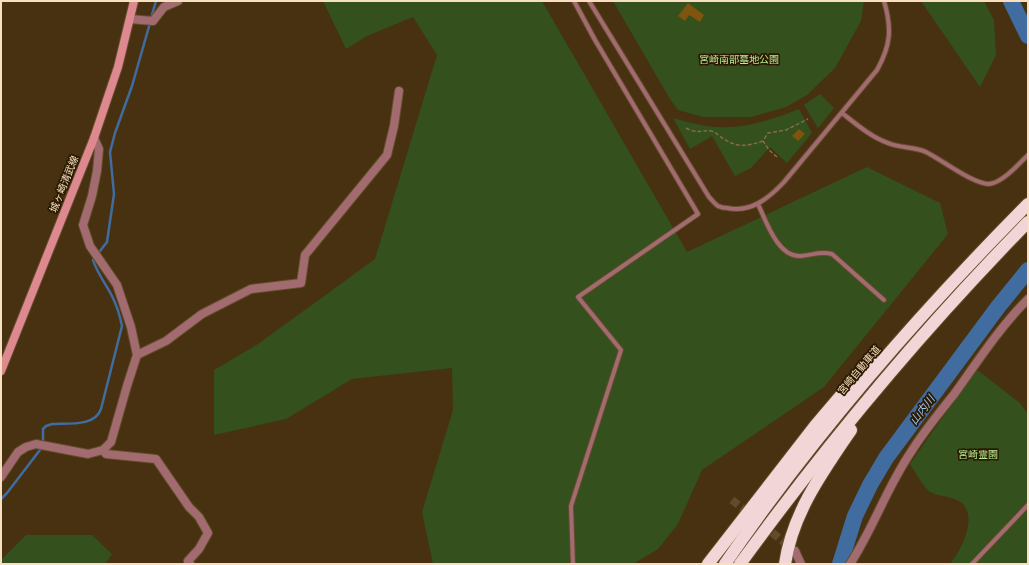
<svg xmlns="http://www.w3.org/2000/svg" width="1029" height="565" font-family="Montserrat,'Noto Sans JP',sans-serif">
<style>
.green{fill:#33501d}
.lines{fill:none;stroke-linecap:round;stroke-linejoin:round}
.stream{stroke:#406ca0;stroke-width:2.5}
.river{stroke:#406ca0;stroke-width:16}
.building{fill:#7e540e}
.minor-tunnel{stroke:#624b2a;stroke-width:8;stroke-dasharray:8 4;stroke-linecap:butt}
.service-casing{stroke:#644d2c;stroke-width:6}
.minor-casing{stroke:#644d2c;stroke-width:10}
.secondary-casing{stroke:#644d2c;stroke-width:10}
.motorway-casing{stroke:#644d2c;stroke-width:14}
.path{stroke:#836b4b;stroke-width:1.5;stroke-dasharray:4 2;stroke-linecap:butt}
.service{stroke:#a26b70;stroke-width:4}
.minor{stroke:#a26b70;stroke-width:8}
.secondary{stroke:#de8890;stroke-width:8}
.motorway{stroke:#f2d6d7;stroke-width:12}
.labels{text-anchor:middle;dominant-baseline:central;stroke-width:3.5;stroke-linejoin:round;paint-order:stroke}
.park-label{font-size:10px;fill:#b7ec95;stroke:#2b1a01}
.street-label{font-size:10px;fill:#f7dfc0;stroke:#2b1a01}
.water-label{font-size:11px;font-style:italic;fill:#a1c6f4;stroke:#2b1a01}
</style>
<rect width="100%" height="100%" fill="#483110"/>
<g class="green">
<path d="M 323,1 L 542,1 L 687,252 L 867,167 L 940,203 L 948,234 L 824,387 L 702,470 L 678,524 L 658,549 L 633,564 L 433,564 L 422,512 L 453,410 L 452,368 L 352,379 L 286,419 L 214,435 L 214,370 L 258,344 L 375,259 L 437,55 L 413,17 L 367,36 L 346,49 Z"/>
<path d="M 613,1 L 864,1 L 864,2 L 861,21 L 835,68 L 807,95 L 786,107 L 751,117 L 703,117 L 678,110 L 670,99 Z"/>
<path d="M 921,1 L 984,1 L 994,20 L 996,55 L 980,87 Z"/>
<path d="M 820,94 L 834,108 L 818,128 L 804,105 Z"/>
<path d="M 799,109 L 812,133 L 787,163 L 770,147 L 751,168 L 735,176 L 712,136 L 690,149 L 673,118 C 684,121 695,124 706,126 C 739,131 769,121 799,109 Z"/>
<path d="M 976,369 L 1020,403 L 1028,414 L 1028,564 L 950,564 C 962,550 981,511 957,500 C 949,496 938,496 930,492 C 925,489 914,470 910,464 Z"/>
<path d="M 26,535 L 92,535 L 112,554 L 105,564 L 1,564 L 1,560 Z"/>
</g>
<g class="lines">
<g class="stream">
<path d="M 151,18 L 156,1"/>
<path d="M 1,499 L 7,493 L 43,446 L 43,429 L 46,426 L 52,424 C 67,423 95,427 101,409 L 122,326 C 120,316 117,306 112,296 C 106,284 97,273 93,260 L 107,242 L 114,194 L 110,152 L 115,133 L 132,86 L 150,23"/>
</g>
<g class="river">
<path d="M 1011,1 L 1028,36"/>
<path d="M 840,564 L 855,516 L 870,485 L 886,458 L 998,307 L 1028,270"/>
</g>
</g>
<g class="building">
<path d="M 688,3 L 704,15 L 700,22 L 689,15 L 685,21 L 678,16 Z"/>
<path d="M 799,129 L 805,134 L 798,141 L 792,136 Z"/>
</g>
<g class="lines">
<g class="minor-tunnel">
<path d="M 732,500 L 751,515"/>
<path d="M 763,525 L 791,548"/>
</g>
<defs>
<g id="service">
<path d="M 589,1 L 709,197 C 712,200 715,204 718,206 C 720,207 724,208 727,208 C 751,213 769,198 784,182 L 877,70 C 891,45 892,28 884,1"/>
<path d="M 842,113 C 856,124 871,137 888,143 C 899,148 917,147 926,152 C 942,160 973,184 989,184 C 1002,183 1019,164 1028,155"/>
<path d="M 758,204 C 766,221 778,258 801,256 C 813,255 820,251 832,254 L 884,300"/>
<path d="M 573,564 L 571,506 L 621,350 L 578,297 L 698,214 L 595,40 L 574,1"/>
<path d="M 972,564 L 1028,505"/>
</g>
<g id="minor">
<path d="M 130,19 L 153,21 L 164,7 L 178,1"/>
<path d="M 137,355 L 166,341 L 202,314 L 251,289 L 301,283 L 305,255 L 387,155 L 394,126 L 399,91"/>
<path d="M 103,450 L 106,454 L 156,459 L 189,507 L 199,517 L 208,533 L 199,549 L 188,561 L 190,564"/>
<path d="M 1,477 L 18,452 L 26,447 L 36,444 L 88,454 L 103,450 L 111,442 L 127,386 L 137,355 L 131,327 L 117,285 L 90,246 L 83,225 L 92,196 L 97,171 L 99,149 L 94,138"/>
<path d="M 795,551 L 801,564"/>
<path d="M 850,564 C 873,529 887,487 911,452 C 924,431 940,412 955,393 C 978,361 1000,327 1028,299"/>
</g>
<path id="secondary" d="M 1,371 L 94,138 L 118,67 L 134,1"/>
<g id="motorway">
<path d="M 708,564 L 815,426 L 872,359"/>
<path d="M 725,564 C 814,434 917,316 1028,204"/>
<path d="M 740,564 C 828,443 923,329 1028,222"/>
<path d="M 785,564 C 792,514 823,471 851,430"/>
</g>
</defs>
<use href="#service" class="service-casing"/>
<use href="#minor" class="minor-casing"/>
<use href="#secondary" class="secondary-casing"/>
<use href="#motorway" class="motorway-casing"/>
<g class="path">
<path d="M 686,128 C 697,134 700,130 711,131 C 716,132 720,137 724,139 C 737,148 749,146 763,141"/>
<path d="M 777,157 L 769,150 L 763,141 L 768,133 L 786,130 L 808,119"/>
</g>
<use href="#service" class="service"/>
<use href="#minor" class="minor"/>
<use href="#secondary" class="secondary"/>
<use href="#motorway" class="motorway"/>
</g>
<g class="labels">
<g class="park-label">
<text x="739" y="59">宮崎南部墓地公園</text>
<text x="978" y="454">宮崎霊園</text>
</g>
<g class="street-label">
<text transform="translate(64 184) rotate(-68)">城ヶ崎清武線</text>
<text transform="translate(859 370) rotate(-50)">宮崎自動車道</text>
</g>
<g class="water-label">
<text transform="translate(922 410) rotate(-53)">山内川</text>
</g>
</g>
<rect width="1029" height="565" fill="none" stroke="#f7dfc0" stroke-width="4"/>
</svg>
